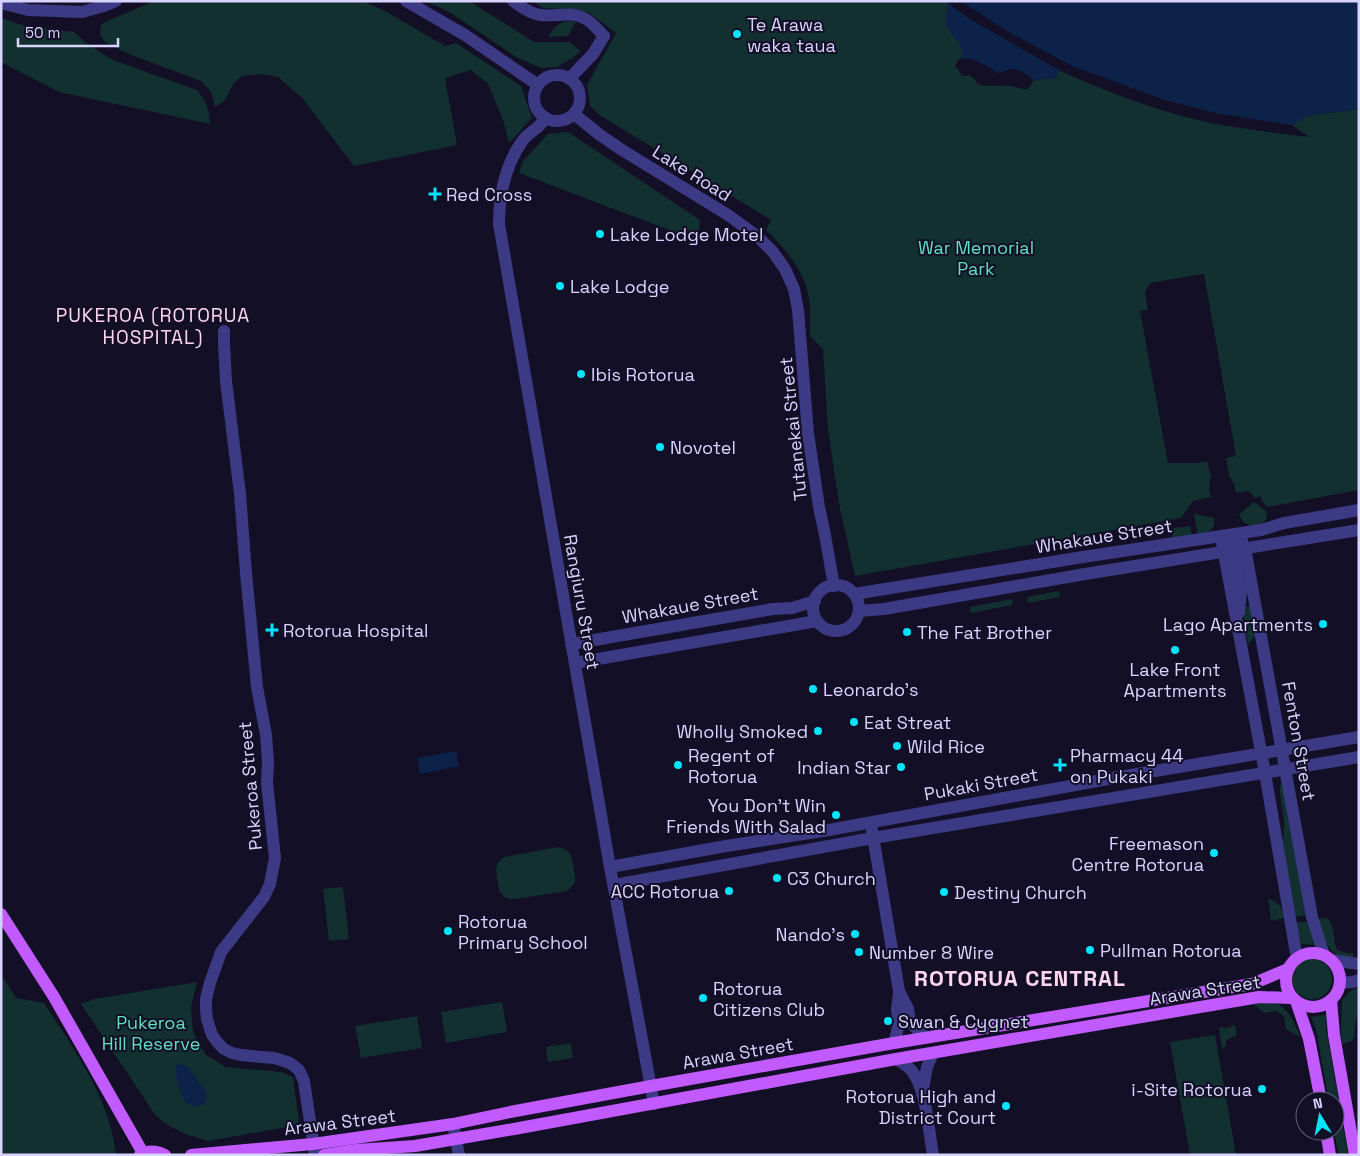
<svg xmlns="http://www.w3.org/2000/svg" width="1360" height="1156" font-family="'Space Grotesk',sans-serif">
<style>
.green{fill:#12302f}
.water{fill:#0c2248}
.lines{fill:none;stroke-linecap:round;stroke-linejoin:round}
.minor{stroke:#3d3a85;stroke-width:12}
.major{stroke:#c25bff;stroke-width:12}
.poi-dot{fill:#00e5ff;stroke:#130f26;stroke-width:2}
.labels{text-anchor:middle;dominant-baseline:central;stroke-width:4;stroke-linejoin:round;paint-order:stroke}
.poi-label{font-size:18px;fill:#d9d4ff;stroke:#130f26;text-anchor:start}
.street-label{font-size:18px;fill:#d9d4ff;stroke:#130f26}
.park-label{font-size:18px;fill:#5fe0c0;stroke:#130f26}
.neighbourhood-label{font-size:19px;letter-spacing:1px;fill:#ffd6f0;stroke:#130f26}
.district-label{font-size:22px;font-weight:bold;letter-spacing:1px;fill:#ffd6f0;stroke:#130f26}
</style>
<rect width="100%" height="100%" fill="#130f26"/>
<g class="green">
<path d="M 154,1 L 363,1 L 385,11 L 445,46 L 456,43 L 521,86 L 532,118 L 509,143 L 503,120 L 488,84 L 471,70 L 445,78 L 457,145 L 354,166 L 303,99 L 278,77 L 260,74 L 242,76 L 234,83 L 224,101 L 215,107 L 211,92 L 201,81 L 129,54 L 105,42 L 100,35 L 101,24 Z"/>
<path d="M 426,1 L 469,1 L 534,42 L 569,42 L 581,51 L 571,59 L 557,67 L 541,68 L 516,57 L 451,13 Z"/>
<path d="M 533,1 L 949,1 L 946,18 L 964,53 L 962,58 L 958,60 L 955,66 C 959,69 959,73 963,76 L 970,75 L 976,81 L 977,84 C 987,88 1000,84 1011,86 C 1017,87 1021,90 1028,89 L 1033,81 C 1040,78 1047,79 1055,79 L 1059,70 C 1105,92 1161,112 1211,123 C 1243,129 1276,133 1309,137 L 1292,125 L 1306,116 L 1359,109 L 1359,490 L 1267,507 L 1262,501 L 1260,496 L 1256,498 L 1248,491 L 1236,493 L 1234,484 L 1229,475 L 1226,458 L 1236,456 L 1204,274 L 1150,283 L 1145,293 L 1148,310 L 1140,311 L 1168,463 L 1198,463 L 1207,461 L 1211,477 L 1209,489 L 1211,497 L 1193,501 L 1181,518 L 855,576 L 839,504 L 828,430 L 823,349 L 810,336 C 810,324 811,311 809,300 C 806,272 785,248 766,230 L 771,220 L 601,116 L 590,106 L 587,85 L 616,33 L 589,13 L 578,10 L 543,8 Z"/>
<path d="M 1,18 L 26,26 L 74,32 L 86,43 L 113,60 L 197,90 C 207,102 209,108 210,124 L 59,92 L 1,62 Z"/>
<path d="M 569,21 L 576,22 L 568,36 L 548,37 C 554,27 557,23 569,21 Z"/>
<path d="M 568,132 L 700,220 L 698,241 L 519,173 L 523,161 L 548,134 Z"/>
<path d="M 1254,502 L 1267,512 L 1266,520 C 1257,529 1243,527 1239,514 Z"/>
<path d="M 1194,514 L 1214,518 C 1216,531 1208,532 1198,536 Z"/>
<path d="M 1190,526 L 1192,536 L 1172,539 L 1172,536 L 1174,528 Z"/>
<path d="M 1059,591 L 1060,597 L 1028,603 L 1027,597 Z"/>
<path d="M 1012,599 L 1013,605 L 971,613 L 970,607 Z"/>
<path d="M 1252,606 L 1257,634 L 1248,644 L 1243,615 L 1244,607 Z"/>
<path d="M 1282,781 L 1306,915 L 1295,917 L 1283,846 L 1284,822 L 1280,793 L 1280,786 Z"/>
<path d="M 558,847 C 572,850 572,857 574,869 C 574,873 576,877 575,881 C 574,886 570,888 567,891 L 515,899 L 509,899 L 504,897 L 499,890 L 496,870 L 497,864 L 504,857 L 509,856 Z"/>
<path d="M 343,887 L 349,939 L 329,941 L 323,889 Z"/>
<path d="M 1268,898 C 1279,904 1282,905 1284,918 L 1271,921 Z"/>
<path d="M 1324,918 L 1328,919 C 1335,927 1333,940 1337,950 L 1347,953 L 1354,953 L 1353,957 C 1328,961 1324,937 1319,919 Z"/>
<path d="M 1308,921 L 1314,945 L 1301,944 L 1296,923 Z"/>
<circle cx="1312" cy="979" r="20"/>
<path d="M 1,974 L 16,998 L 44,1003 C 73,1048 111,1100 116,1155 L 1,1155 Z"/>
<path d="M 197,982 L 191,1007 L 193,1032 L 206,1055 L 226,1067 L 281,1072 L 293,1077 L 299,1122 L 293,1126 L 208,1141 L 188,1135 L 169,1126 L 156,1116 L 81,1004 L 94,999 Z"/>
<path d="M 1359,987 L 1359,1008 L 1356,1021 L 1354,1036 L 1352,1041 L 1342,1044 L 1341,1036 L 1342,1000 L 1350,991 Z"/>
<path d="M 502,1002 L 507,1032 L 446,1043 L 441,1012 Z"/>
<path d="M 1260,1003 C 1265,1003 1272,1003 1277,1004 C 1289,1009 1296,1025 1300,1037 L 1286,1029 L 1284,1016 L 1276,1011 L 1264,1013 L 1253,1004 Z"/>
<path d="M 1326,1015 L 1326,1028 L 1348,1155 L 1339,1155 L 1334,1131 L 1335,1101 L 1329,1101 L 1316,1029 L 1311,1017 Z"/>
<path d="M 417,1016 L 422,1048 L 361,1058 L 355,1026 Z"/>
<path d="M 1231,1025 L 1234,1025 L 1235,1027 L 1236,1027 L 1236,1036 L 1230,1038 L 1226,1041 L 1226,1046 L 1222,1049 L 1219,1027 L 1223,1027 L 1224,1028 L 1231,1027 Z"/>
<path d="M 1215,1035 L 1236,1155 L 1190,1155 L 1170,1042 Z"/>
<path d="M 571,1043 L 573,1058 L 548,1062 L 546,1047 Z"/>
</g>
<g class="water">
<path d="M 961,1 L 1359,1 L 1359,109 L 1307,116 L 1292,125 L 1215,113 L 1162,99 L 1072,66 L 1005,30 Z"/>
<path d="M 948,3 L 968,18 L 1059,70 L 1055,79 C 1047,79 1040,78 1033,81 L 1032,78 L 1019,70 L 1010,69 L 1000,73 L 994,71 L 991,68 L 972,59 L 962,58 C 966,45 952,38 947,27 C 944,20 947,11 948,3 Z"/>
<path d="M 456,751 L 459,766 L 420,774 L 417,758 Z"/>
<path d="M 182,1064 L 188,1067 L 206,1091 L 207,1098 L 204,1104 L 194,1107 C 191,1106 189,1105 187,1103 C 181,1097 175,1074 175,1066 Z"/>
</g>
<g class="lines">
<g class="minor">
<path d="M 406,1 L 465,35 L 538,85"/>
<path d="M 513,1 C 521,7 531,14 541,15 C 556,17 570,11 584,18 C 592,22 598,30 604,36 L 593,54 L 569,79"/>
<path d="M 1,3 L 28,10 L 82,12 L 104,6 L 116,1"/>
<circle cx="557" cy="98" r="23"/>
<path d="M 574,114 L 600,135 L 622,150 L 728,215 L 757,236 L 773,252 L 785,269 L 794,289 L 798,310 L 808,433 L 819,507 L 825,535 L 834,586"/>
<path d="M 546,118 C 543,121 541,124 538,127 C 533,131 527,135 523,140 C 505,165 499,194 499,224 L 610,867 L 654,1104"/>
<path d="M 224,331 L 224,344 L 226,381 L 240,494 L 246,573 L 257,687 L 266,735 L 268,761 L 267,783 L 275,858 L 270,884 L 264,897 L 221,952 L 210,983 L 206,999 L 206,1009 L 207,1019 L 212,1035 L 218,1043 L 224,1049 L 232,1053 L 241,1055 L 274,1058 L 284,1061 L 290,1063 L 299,1070 L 304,1081 L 315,1155"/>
<path d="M 1242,541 L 1245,548 L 1312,917 L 1324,955"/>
<path d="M 1232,542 L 1241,591 L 1239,612"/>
<path d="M 1222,543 L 1265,773 L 1297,959"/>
<circle cx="836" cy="608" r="23"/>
<path d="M 854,594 L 1083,557 L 1261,530 L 1284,523 L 1359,510"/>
<path d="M 859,611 L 884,609 L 1085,574 L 1359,530"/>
<path d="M 571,644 L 773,609 L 792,608 L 815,601"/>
<path d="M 575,663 L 817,621"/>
<path d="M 872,830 L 899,991 L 908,1009 L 910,1022 L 925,1038"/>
<path d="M 610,867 L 726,846 L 829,830 L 1119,777 L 1359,737"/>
<path d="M 614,885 L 873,838 L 1359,757"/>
<path d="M 1331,960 L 1359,964"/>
<path d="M 1340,983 L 1352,982 L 1359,980"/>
<path d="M 894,1043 L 899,1024 L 897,1010 L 899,992"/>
<path d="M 896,1059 C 902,1063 908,1066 912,1071 C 926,1088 929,1133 933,1155"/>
<path d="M 922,1094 L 927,1067 L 933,1053"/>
<path d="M 453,1124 L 459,1155"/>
</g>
<g class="major">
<path d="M 1,914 L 54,997 L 143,1153"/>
<circle cx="1313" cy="980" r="27"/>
<path d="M 1331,1000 L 1334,1035 L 1355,1155"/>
<path d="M 1296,1001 L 1309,1039 L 1321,1101"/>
<path d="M 1326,1131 L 1330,1155"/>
<path d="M 140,1155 C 148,1150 157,1151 165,1155"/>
<path d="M 191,1155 L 313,1144 L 453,1124 L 510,1112 L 651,1086 L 894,1043 L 1252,984 L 1288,969"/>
<path d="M 324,1155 L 356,1150 L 415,1146 L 514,1129 L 896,1059 L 1259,997 L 1293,998"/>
</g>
</g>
<g class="poi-dot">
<circle cx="737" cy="34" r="5"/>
<path d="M432.5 186.5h5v5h5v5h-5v5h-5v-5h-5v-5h5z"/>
<circle cx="600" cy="234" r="5"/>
<circle cx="560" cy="286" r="5"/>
<circle cx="581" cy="374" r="5"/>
<circle cx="660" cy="447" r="5"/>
<circle cx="1323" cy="624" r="5"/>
<path d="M269.5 622.5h5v5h5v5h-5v5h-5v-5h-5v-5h5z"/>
<circle cx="907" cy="632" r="5"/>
<circle cx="1175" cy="650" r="5"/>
<circle cx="813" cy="689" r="5"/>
<circle cx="854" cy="722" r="5"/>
<circle cx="818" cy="731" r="5"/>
<circle cx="897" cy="746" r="5"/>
<circle cx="678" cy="765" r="5"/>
<path d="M1057.5 757.5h5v5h5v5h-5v5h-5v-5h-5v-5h5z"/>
<circle cx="901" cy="767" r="5"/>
<circle cx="836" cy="815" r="5"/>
<circle cx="1214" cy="853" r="5"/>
<circle cx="777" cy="878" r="5"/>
<circle cx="729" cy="891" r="5"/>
<circle cx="944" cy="892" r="5"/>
<circle cx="448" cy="931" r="5"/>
<circle cx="855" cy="934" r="5"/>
<circle cx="1090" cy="950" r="5"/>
<circle cx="859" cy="952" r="5"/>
<circle cx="703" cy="998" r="5"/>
<circle cx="888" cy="1021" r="5"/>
<circle cx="1262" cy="1089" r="5"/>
<circle cx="1006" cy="1106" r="5"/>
</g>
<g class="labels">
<g class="poi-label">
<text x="747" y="24">Te Arawa<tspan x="747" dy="21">waka taua</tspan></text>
<text x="446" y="194">Red Cross</text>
<text x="610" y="234">Lake Lodge Motel</text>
<text x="570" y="286">Lake Lodge</text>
<text x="591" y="374">Ibis Rotorua</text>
<text x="670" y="447">Novotel</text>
<text x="1313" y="624" text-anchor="end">Lago Apartments</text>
<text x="283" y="630">Rotorua Hospital</text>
<text x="917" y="632">The Fat Brother</text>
<text x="1175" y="669" text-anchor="middle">Lake Front<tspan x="1175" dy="21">Apartments</tspan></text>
<text x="823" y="689">Leonardo’s</text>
<text x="864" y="722">Eat Streat</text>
<text x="808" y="731" text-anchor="end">Wholly Smoked</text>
<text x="907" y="746">Wild Rice</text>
<text x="688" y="755">Regent of<tspan x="688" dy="21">Rotorua</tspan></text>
<text x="1070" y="755">Pharmacy 44<tspan x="1070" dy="21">on Pukaki</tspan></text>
<text x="891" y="767" text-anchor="end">Indian Star</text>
<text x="826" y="805" text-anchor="end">You Don't Win<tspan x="826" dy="21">Friends With Salad</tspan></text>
<text x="1204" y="843" text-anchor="end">Freemason<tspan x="1204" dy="21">Centre Rotorua</tspan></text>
<text x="787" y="878">C3 Church</text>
<text x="719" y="891" text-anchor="end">ACC Rotorua</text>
<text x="954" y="892">Destiny Church</text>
<text x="458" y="921">Rotorua<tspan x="458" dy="21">Primary School</tspan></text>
<text x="845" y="934" text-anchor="end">Nando's</text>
<text x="1100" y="950">Pullman Rotorua</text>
<text x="869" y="952">Number 8 Wire</text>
<text x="713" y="988">Rotorua<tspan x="713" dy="21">Citizens Club</tspan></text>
<text x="898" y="1021">Swan &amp; Cygnet</text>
<text x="1252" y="1089" text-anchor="end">i-Site Rotorua</text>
<text x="996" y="1096" text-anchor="end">Rotorua High and<tspan x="996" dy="21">District Court</tspan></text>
</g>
<g class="street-label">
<text transform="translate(692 173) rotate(32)">Lake Road</text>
<text transform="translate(793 429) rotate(-96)">Tutanekai Street</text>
<text transform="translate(1104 536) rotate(-9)">Whakaue Street</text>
<text transform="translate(582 602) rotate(80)">Rangiuru Street</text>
<text transform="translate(690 605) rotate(-10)">Whakaue Street</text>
<text transform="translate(1299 741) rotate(80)">Fenton Street</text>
<text transform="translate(981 784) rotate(-10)">Pukaki Street</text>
<text transform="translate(250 786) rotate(-95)">Pukeroa Street</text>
<text transform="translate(1205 990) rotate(-9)">Arawa Street</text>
<text transform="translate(738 1053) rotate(-10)">Arawa Street</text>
<text transform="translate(340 1122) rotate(-7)">Arawa Street</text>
</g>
<g class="park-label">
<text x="976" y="247">War Memorial<tspan x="976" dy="21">Park</tspan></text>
<text x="151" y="1022">Pukeroa<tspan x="151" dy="21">Hill Reserve</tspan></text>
</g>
<g class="neighbourhood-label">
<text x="153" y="315">PUKEROA (ROTORUA<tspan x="153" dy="22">HOSPITAL)</tspan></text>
</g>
<g class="district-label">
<text x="1020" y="978">ROTORUA CENTRAL</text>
</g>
</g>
<rect width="1360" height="1156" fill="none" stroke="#d9d4ff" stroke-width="5"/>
<g transform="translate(1320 1116) rotate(350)"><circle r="24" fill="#130f26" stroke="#625e7d"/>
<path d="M0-4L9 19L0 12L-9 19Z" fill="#00e5ff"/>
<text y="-8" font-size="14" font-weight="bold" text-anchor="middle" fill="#d9d4ff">N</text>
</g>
<path d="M18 38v8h100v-8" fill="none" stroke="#d9d4ff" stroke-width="2.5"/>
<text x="25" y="38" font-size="15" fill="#d9d4ff" stroke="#130f26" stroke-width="4" paint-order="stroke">50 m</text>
</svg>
